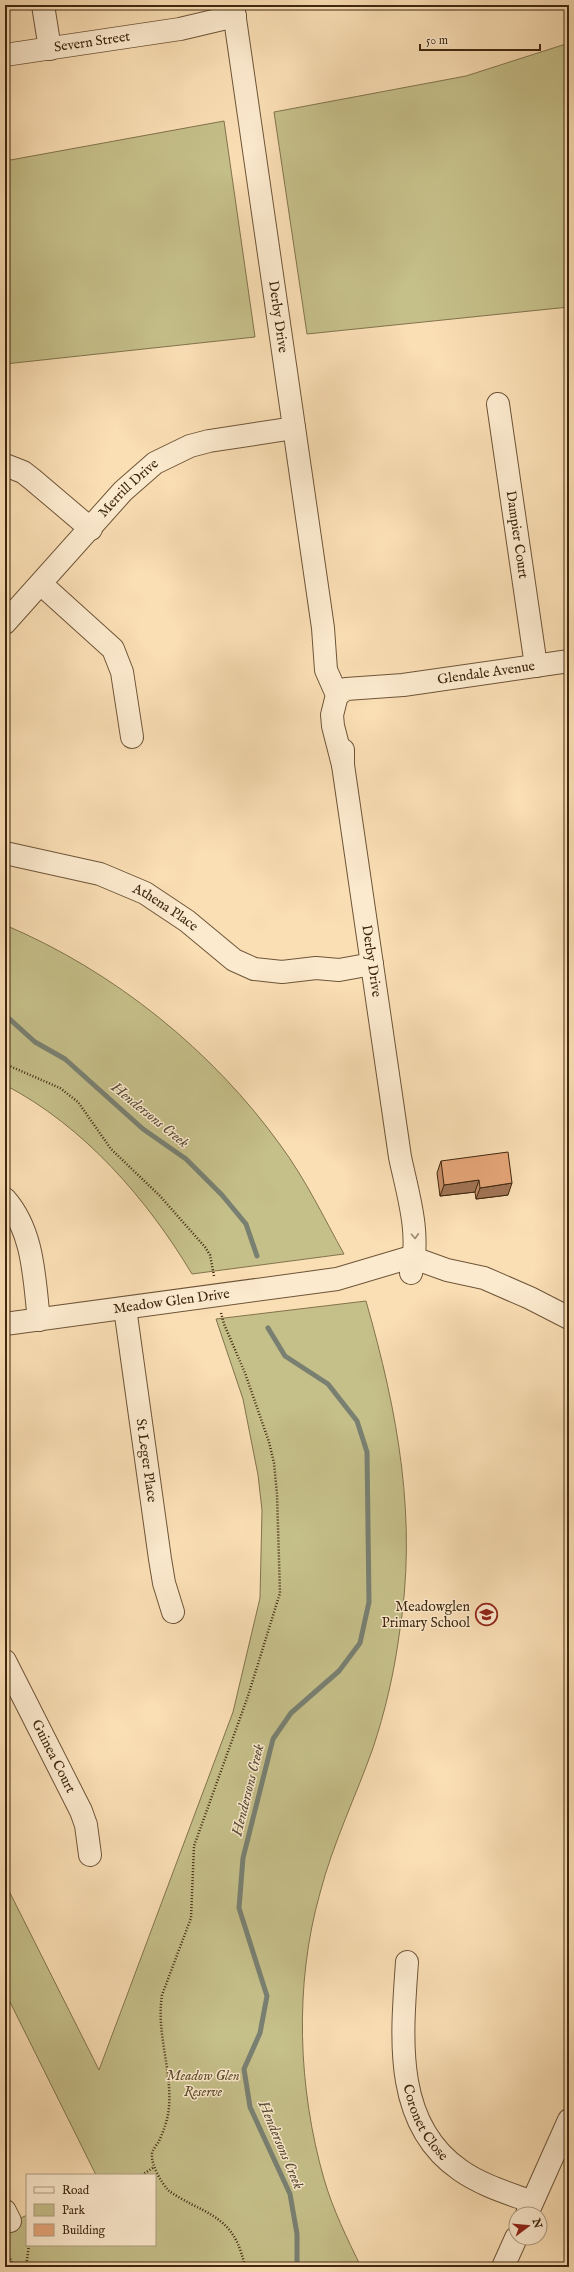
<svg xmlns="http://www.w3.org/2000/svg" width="574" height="2272" font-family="'IM FELL English',serif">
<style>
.green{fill:#c5bf89;stroke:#82734c}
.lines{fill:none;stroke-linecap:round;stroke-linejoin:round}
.stream{stroke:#798072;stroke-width:5}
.minor-casing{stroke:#6e5538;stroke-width:24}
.path{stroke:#3f270e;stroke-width:2.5;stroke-dasharray:1 2;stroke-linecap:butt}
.minor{stroke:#fceace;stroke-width:22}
.wall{fill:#c68f68;stroke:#3f270e}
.shaded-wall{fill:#a17455;stroke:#3f270e}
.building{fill:#e6a679;stroke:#3f270e}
.oneway{stroke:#9e886e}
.labels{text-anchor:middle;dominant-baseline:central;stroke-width:3;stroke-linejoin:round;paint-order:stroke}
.street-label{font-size:14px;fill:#3f270e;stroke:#fceace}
.poi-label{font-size:14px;fill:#3f270e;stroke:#fceace;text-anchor:end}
.park-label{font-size:14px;font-style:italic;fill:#604d2d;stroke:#fceace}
.water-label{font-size:15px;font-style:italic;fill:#574c38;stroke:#fceace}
</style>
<rect width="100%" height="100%" fill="#fadeb4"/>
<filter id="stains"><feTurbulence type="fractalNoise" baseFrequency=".005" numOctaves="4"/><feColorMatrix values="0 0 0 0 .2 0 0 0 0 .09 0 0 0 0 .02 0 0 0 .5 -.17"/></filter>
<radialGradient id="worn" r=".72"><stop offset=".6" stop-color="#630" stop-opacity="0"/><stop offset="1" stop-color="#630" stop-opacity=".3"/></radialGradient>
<g class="green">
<path d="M 569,43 L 569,307 L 307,334 L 274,112 L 466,76 Z"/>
<path d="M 224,121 L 255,337 L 5,364 L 5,161 Z"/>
<path d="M 5,925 C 114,971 213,1051 281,1146 C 306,1180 324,1218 344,1254 L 192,1274 C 147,1199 84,1126 5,1085 Z"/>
<path d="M 366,1301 C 398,1413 418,1520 399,1636 C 394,1673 385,1712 373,1748 C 356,1796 333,1843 320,1893 C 294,1985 298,2088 324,2179 C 333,2210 347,2238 361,2267 L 5,2267 L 5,2226 L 27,2215 L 27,2245 L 155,2245 L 155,2175 L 96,2175 L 5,1992 L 5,1883 L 99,2070 L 233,1712 L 260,1598 L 262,1510 L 258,1475 L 243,1399 L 216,1319 Z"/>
</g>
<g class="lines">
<g class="stream">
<path d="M 5,1015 L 35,1042 L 65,1059 L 143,1129 L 186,1159 L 222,1195 L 246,1224 L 257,1256"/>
<path d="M 268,1328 L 285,1356 L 328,1384 L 357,1421 L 367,1452 L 369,1602 L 360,1643 L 339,1671 L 291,1713 L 273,1739 L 243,1858 L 239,1908 L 267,1996 L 260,2033 L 244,2069 L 250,2107 L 290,2194 L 297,2234 L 297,2267"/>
</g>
<defs>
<g id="minor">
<path d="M 43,5 L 50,49"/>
<path id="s1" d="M 233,5 L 323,628 L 326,670 L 337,695 L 332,715 L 333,726 L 343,765"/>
<path id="s2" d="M 5,55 L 180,29 L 235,16"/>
<path id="s3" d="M 498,404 L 536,666"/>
<path d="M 5,465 L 23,472 L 32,479 L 91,529"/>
<path d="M 41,584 L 113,649 L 122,672 L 132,737"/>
<path id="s4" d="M 5,623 L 123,491 L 155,463 L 190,446 L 209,441 L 294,428"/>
<path id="s5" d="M 337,695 L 346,689 L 403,685 L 569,661"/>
<path id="s6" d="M 343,750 L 343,765 L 400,1157 C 408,1195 421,1234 411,1273"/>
<path id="s7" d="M 5,853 L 100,874 L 145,893 L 187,921 L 234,960 L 254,969 L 282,972 L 316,968 L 339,970 L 372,964"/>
<path d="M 5,1199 C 34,1232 34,1278 39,1320"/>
<path id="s8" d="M 125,1308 L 160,1559 L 164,1583 L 173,1612"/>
<path id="s9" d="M 5,1324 L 337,1279 L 411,1257 L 447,1270 L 484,1278 L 530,1298 L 569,1318"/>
<path id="s10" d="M 5,1661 L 81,1811 L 86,1825 L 90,1855"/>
<path id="s11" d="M 407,1962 C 402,2035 392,2123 460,2170 C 481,2185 508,2193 532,2202"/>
<path d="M 5,2211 L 10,2221"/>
<path d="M 527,2214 L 569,2120"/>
<path d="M 503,2267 L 516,2238"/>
</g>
</defs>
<use href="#minor" class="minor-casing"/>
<g class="path">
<path d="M 5,1064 L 60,1088 L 78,1102 L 111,1149 L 160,1196 L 205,1247 L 210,1255 L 214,1276"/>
<path d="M 221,1313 L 224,1324 L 245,1373 L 269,1442 L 274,1463 L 277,1494 L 280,1593 L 248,1696 L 194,1846 L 191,1918 L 162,1995 C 156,2033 172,2069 169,2107 C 168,2119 164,2130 159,2141 C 157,2145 152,2150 152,2154 C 151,2165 161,2182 168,2190 C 174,2195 184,2200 191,2204 C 224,2220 237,2230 245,2267"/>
<path d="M 142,2175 L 154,2167"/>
<path d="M 5,2248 L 14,2267"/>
<path d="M 26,2267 L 29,2245"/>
</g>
<use href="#minor" class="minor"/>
</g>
<path class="wall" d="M 441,1161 L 508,1195 L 476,1199 L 475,1192 L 440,1196 L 437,1173 Z"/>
<g class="shaded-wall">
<path d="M 479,1180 L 475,1192 L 440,1196 L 444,1185 Z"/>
<path d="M 512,1183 L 508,1195 L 476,1199 L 480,1188 Z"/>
</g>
<path class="building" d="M 508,1152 L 512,1183 L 480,1188 L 479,1180 L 444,1185 L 441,1161 Z"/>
<defs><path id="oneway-chevron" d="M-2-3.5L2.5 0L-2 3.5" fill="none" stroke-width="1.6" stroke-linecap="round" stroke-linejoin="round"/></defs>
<use class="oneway" href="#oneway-chevron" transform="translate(415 1236) rotate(87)"/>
<defs>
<symbol id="school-ring" viewBox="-11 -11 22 22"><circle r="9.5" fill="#fceace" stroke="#8f2418" stroke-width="1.5"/><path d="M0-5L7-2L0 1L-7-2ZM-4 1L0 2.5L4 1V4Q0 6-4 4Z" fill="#8f2418"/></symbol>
</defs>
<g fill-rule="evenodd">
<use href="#school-ring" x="474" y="1602" width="25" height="25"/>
</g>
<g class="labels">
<g class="street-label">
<text stroke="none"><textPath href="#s2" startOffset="88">Severn Street</textPath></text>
<text stroke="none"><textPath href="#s1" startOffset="315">Derby Drive</textPath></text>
<text stroke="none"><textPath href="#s4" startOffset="183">Merrill Drive</textPath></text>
<text stroke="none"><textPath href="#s3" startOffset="132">Dampier Court</textPath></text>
<text stroke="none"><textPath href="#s5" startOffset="152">Glendale Avenue</textPath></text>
<text stroke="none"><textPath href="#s7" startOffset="171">Athena Place</textPath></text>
<text stroke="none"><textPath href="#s6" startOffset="213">Derby Drive</textPath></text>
<text stroke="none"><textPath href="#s9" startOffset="168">Meadow Glen Drive</textPath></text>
<text stroke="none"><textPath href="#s8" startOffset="154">St Leger Place</textPath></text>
<text stroke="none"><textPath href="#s10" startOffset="107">Guinea Court</textPath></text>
<text stroke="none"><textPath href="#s11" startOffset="165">Coronet Close</textPath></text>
</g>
<g class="poi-label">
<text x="470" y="1607">Meadowglen<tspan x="470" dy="16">Primary School</tspan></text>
</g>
<g class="park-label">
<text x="203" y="2076">Meadow Glen<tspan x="203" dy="16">Reserve</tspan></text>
</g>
<g class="water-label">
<text transform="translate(150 1115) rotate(39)">Hendersons Creek</text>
<text transform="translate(248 1790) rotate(-76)">Hendersons Creek</text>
<text transform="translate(281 2145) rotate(67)">Hendersons Creek</text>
</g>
</g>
<rect width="574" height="2272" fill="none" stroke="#fadeb4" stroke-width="20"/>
<rect x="6" y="6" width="562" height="2260" fill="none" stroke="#3f270e" stroke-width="2"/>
<rect x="10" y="10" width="554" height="2252" fill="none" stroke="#3f270e"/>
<rect x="26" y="2174" width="130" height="72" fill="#fceace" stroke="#b09c81"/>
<rect x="34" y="2187" width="20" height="6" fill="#fceace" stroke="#b09c81"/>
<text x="62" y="2194" font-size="12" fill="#3f270e">Road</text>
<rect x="34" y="2204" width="20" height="12" fill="#c5bf89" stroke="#b09c81"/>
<text x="62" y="2214" font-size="12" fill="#3f270e">Park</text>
<rect x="34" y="2224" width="20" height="12" fill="#e6a679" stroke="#b09c81"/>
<text x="62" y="2234" font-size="12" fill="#3f270e">Building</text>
<g transform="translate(528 2226) rotate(74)"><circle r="19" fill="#fceace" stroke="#b09c81"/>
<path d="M0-3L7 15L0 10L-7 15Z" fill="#8f2418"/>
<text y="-6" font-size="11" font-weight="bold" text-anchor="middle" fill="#3f270e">N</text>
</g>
<path d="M420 44v6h120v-6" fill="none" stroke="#3f270e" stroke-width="2"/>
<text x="426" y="44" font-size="12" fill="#3f270e" stroke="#fceace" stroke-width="3" paint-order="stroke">50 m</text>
<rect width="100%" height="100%" filter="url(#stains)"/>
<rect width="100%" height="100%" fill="url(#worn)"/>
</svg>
